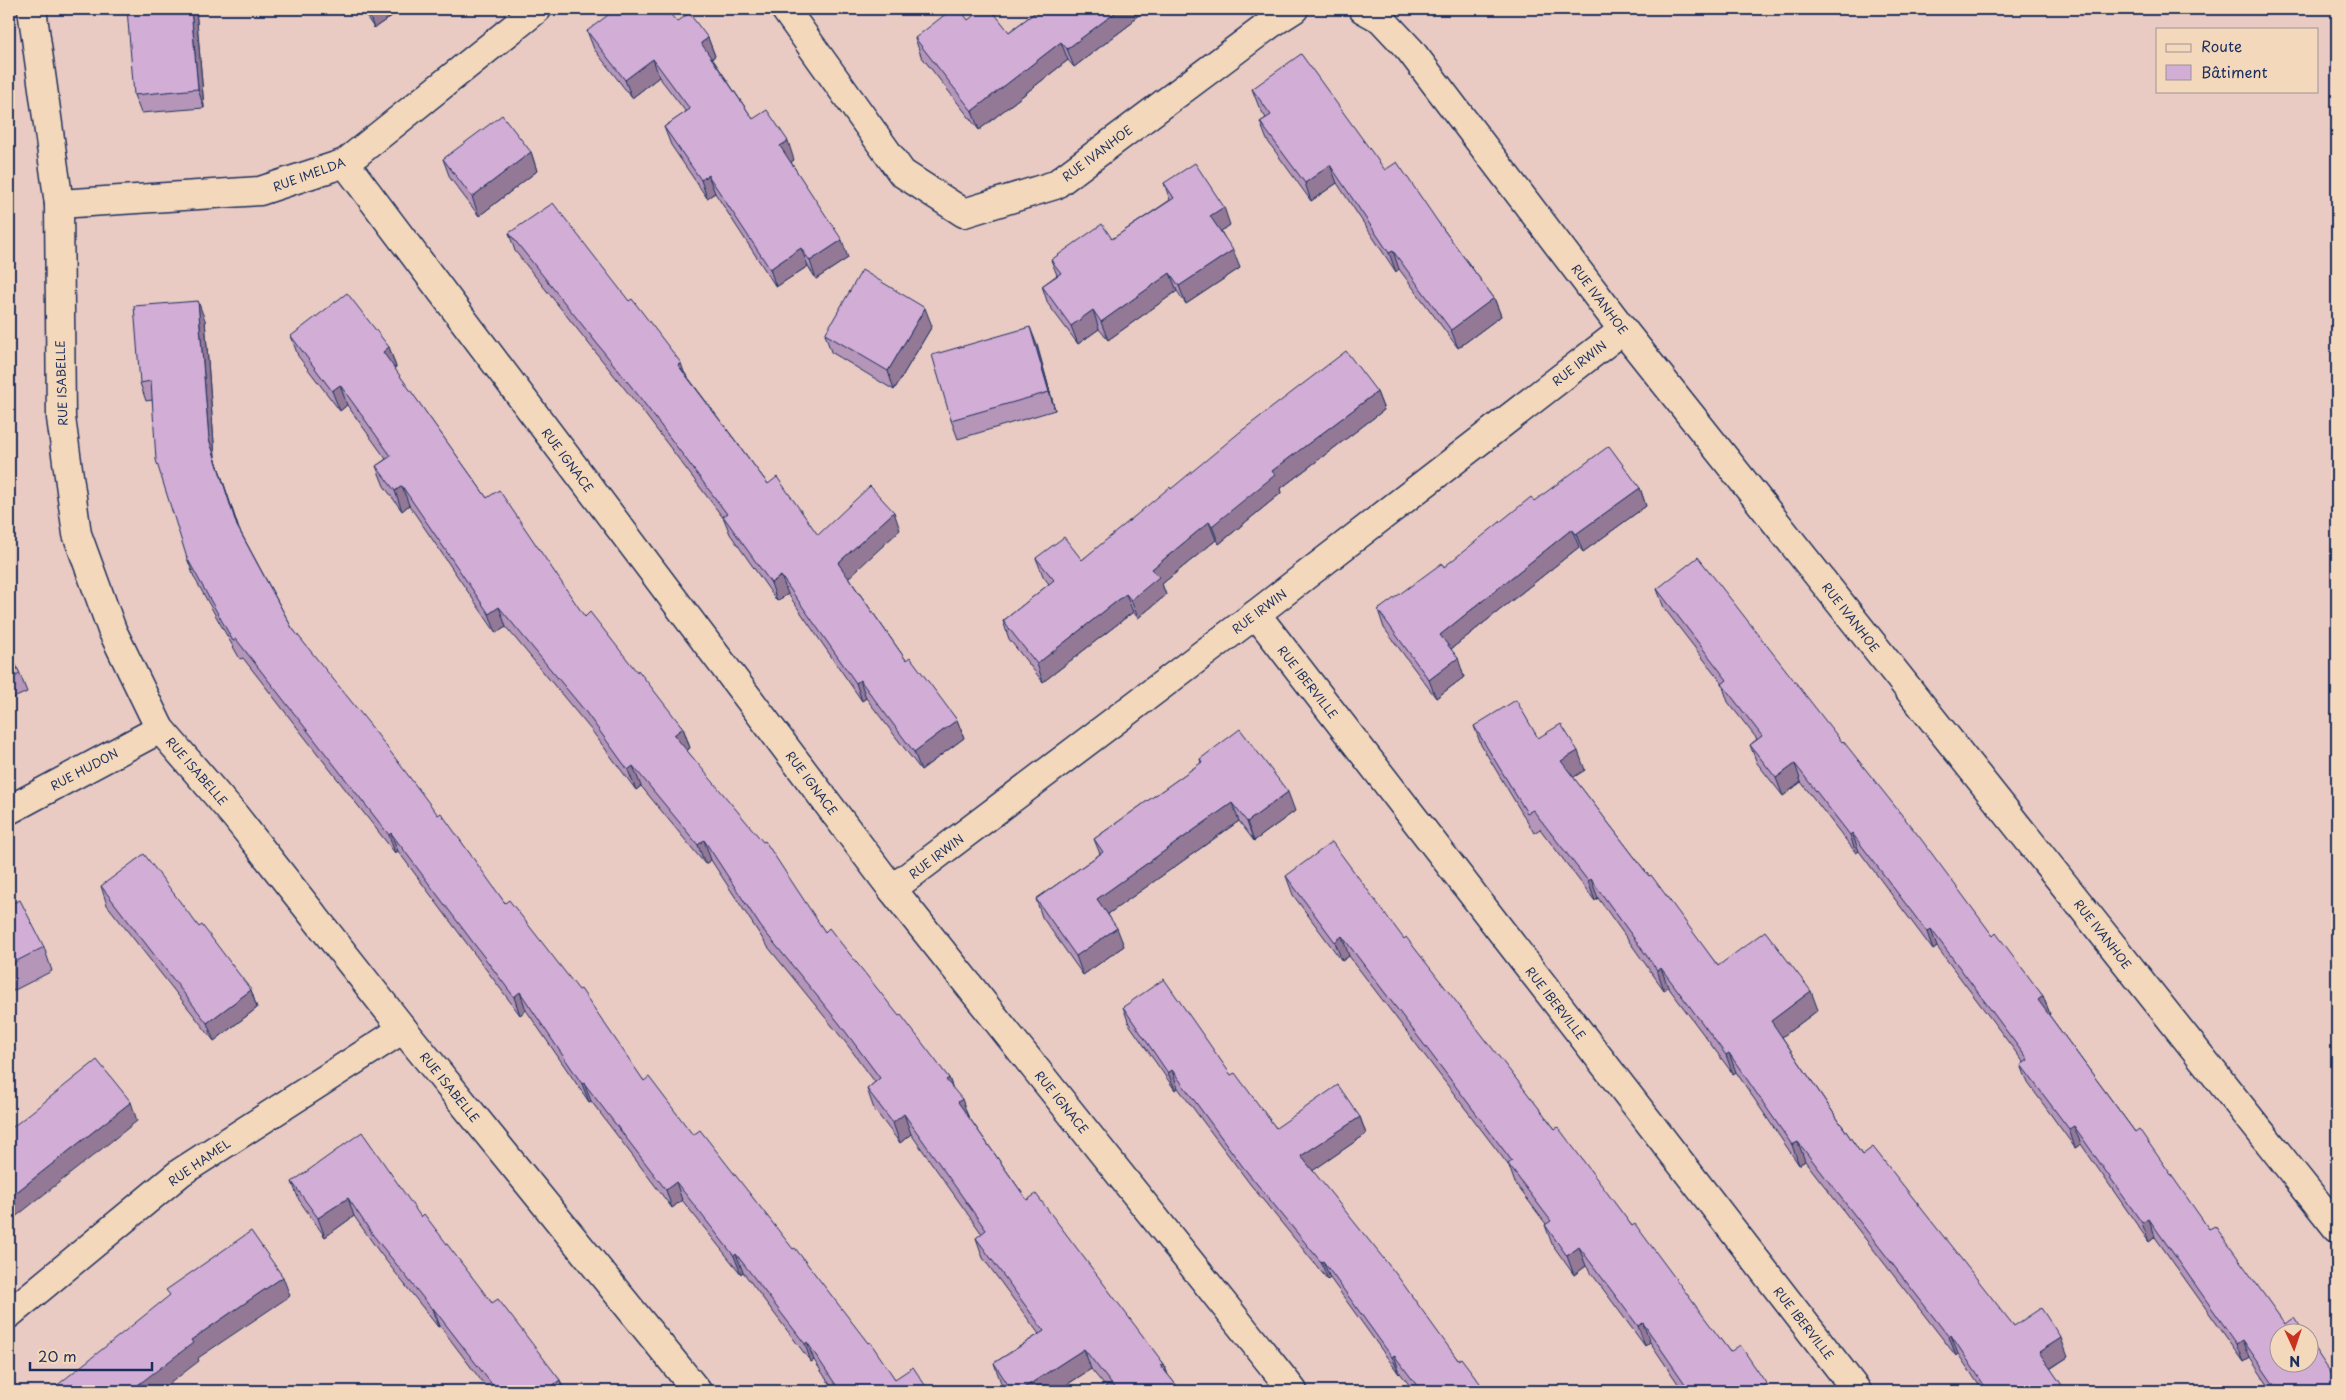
<svg xmlns="http://www.w3.org/2000/svg" width="2346" height="1400" font-family="'Playpen Sans',sans-serif">
<style>
.lines{fill:none;stroke-linecap:round;stroke-linejoin:round}
.minor-casing{stroke:#1b2f5e;stroke-width:31}
.minor{stroke:#f4d8bb;stroke-width:28}
.wall{fill:#b595b8;stroke:#1b2f5e}
.shaded-wall{fill:#937996;stroke:#1b2f5e}
.building{fill:#d2add6;stroke:#1b2f5e}
.labels{text-anchor:middle;dominant-baseline:central;stroke-width:4.5;stroke-linejoin:round;paint-order:stroke}
.street-label{font-size:12px;fill:#1b2f5e;stroke:#f4d8bb}
</style>
<rect width="100%" height="100%" fill="#eacbc3"/>
<filter id="ink" filterUnits="userSpaceOnUse"><feTurbulence type="fractalNoise" baseFrequency=".02" numOctaves="2"/><feDisplacementMap in="SourceGraphic" scale="10" xChannelSelector="R" yChannelSelector="G"/><feConvolveMatrix kernelMatrix="1 2 1 2 8 2 1 2 1" color-interpolation-filters="sRGB"/></filter>
<g filter="url(#ink)">
<g class="lines">
<defs>
<g id="minor">
<path d="M 32,9 L 59,204 L 61,418 L 77,534 L 112,630 L 160,729 L 235,816 L 403,1029 L 697,1391"/>
<path d="M 785,9 L 902,173 L 964,213 L 1055,185 L 1269,25 L 1294,9"/>
<path d="M 1363,9 L 1381,19 L 1410,50 L 1623,330 L 2337,1228"/>
<path d="M 345,163 L 892,889 L 1293,1391"/>
<path d="M 59,204 L 260,191 L 345,163 L 537,9"/>
<path d="M 1256,614 L 1857,1391"/>
<path d="M 9,810 L 160,729"/>
<path d="M 892,889 L 1256,614 L 1623,330"/>
<path d="M 9,1314 L 181,1172 L 403,1029"/>
</g>
</defs>
<use href="#minor" class="minor-casing"/>
<use href="#minor" class="minor"/>
</g>
<g class="wall">
<path d="M 196,9 L 204,108 L 141,113 L 134,95 Z"/>
<path d="M 361,9 L 402,9 L 374,28 Z"/>
<path d="M 1040,9 L 1147,9 L 1132,20 L 1133,22 L 1074,67 L 1068,60 L 979,130 L 921,56 L 915,38 L 968,20 L 1009,32 Z"/>
<path d="M 677,22 L 708,38 L 715,56 L 712,58 L 753,119 L 794,160 L 791,162 L 848,258 L 816,279 L 808,266 L 776,287 L 715,193 L 707,198 L 671,145 L 664,127 L 686,112 L 659,77 L 632,98 L 594,49 L 587,31 Z"/>
<path d="M 1252,89 L 1385,170 L 1438,222 L 1494,298 L 1501,316 L 1458,348 L 1399,269 L 1396,272 L 1337,183 L 1311,201 L 1267,140 L 1260,122 L 1266,118 L 1259,107 Z"/>
<path d="M 531,152 L 537,171 L 479,216 L 450,178 L 443,159 Z"/>
<path d="M 1164,183 L 1230,225 L 1221,231 L 1240,268 L 1186,304 L 1177,291 L 1108,340 L 1099,329 L 1078,344 L 1048,304 L 1042,286 L 1057,275 L 1051,260 L 1112,239 L 1170,200 Z"/>
<path d="M 509,233 L 684,372 L 768,484 L 818,535 L 900,530 L 848,577 L 906,660 L 957,720 L 964,738 L 921,770 L 866,698 L 862,701 L 788,594 L 777,601 L 730,534 L 724,519 L 644,413 L 515,251 Z"/>
<path d="M 205,320 L 215,457 L 239,529 L 292,628 L 505,903 L 644,1081 L 693,1135 L 895,1379 L 929,1391 L 834,1391 L 814,1360 L 811,1362 L 743,1272 L 741,1274 L 682,1200 L 672,1208 L 591,1101 L 589,1102 L 526,1010 L 520,1015 L 398,851 L 395,853 L 243,658 L 240,659 L 194,577 L 187,558 L 152,400 L 146,401 L 140,383 Z"/>
<path d="M 932,326 L 894,390 L 831,352 L 825,334 Z"/>
<path d="M 291,336 L 389,347 L 396,367 L 394,368 L 487,498 L 585,617 L 683,728 L 690,748 L 687,751 L 825,932 L 949,1078 L 952,1087 L 968,1116 L 1027,1200 L 1164,1364 L 1168,1375 L 1181,1391 L 1109,1391 L 1091,1369 L 1057,1391 L 1007,1391 L 1001,1383 L 994,1363 L 1039,1334 L 983,1258 L 976,1238 L 982,1234 L 911,1134 L 900,1143 L 874,1109 L 867,1089 L 875,1082 L 846,1043 L 768,947 L 711,860 L 705,864 L 641,786 L 636,790 L 592,731 L 506,627 L 496,633 L 409,505 L 402,511 L 384,486 L 376,466 L 386,459 L 347,405 L 340,411 L 298,356 Z"/>
<path d="M 1037,345 L 1055,410 L 958,439 L 951,420 Z"/>
<path d="M 1377,392 L 1384,410 L 1280,489 L 1281,493 L 1219,544 L 1216,540 L 1162,584 L 1166,595 L 1138,618 L 1133,612 L 1043,682 L 1009,639 L 1003,621 L 1049,584 L 1043,576 L 1036,558 L 1082,560 L 1171,489 Z"/>
<path d="M 1640,488 L 1646,506 L 1583,552 L 1579,547 L 1451,649 L 1464,677 L 1436,698 L 1384,628 L 1378,610 L 1444,567 L 1534,501 Z"/>
<path d="M 1657,589 L 1993,936 L 2043,996 L 2050,1014 L 2049,1015 L 2135,1132 L 2209,1229 L 2285,1324 L 2337,1391 L 2272,1391 L 2250,1358 L 2244,1362 L 2155,1237 L 2149,1242 L 2081,1144 L 2075,1148 L 2028,1083 L 2021,1065 L 2024,1063 L 1937,947 L 1933,950 L 1859,851 L 1856,853 L 1801,782 L 1783,796 L 1757,763 L 1750,745 L 1757,739 L 1728,702 L 1722,684 L 1722,683 L 1664,608 Z"/>
<path d="M 9,650 L 20,674 L 27,692 L 9,700 Z"/>
<path d="M 1474,726 L 1538,738 L 1585,770 L 1573,777 L 1718,966 L 1818,1010 L 1782,1037 L 1862,1155 L 2014,1326 L 2068,1357 L 2050,1369 L 2066,1391 L 1983,1391 L 1958,1354 L 1956,1356 L 1805,1161 L 1799,1165 L 1736,1072 L 1733,1074 L 1668,987 L 1664,990 L 1598,898 L 1595,901 L 1540,829 L 1534,833 L 1481,745 Z"/>
<path d="M 1200,759 L 1295,811 L 1254,841 L 1239,821 L 1108,914 L 1124,946 L 1083,975 L 1042,917 L 1036,899 L 1100,854 L 1094,839 L 1201,763 Z"/>
<path d="M 1286,876 L 1404,939 L 1632,1226 L 1730,1352 L 1769,1391 L 1683,1391 L 1650,1342 L 1645,1346 L 1586,1266 L 1574,1275 L 1552,1244 L 1545,1225 L 1546,1224 L 1515,1183 L 1509,1166 L 1349,956 L 1342,961 L 1293,895 Z"/>
<path d="M 101,886 L 199,927 L 251,990 L 257,1008 L 214,1041 L 107,905 Z"/>
<path d="M 9,905 L 44,947 L 52,971 L 9,993 Z"/>
<path d="M 1123,1007 L 1231,1075 L 1276,1128 L 1360,1117 L 1366,1134 L 1312,1171 L 1458,1360 L 1486,1391 L 1414,1391 L 1400,1373 L 1399,1374 L 1330,1278 L 1328,1280 L 1250,1184 L 1178,1088 L 1175,1090 L 1129,1024 Z"/>
<path d="M 292,1182 L 421,1217 L 492,1303 L 560,1380 L 564,1391 L 489,1391 L 440,1326 L 438,1327 L 380,1253 L 354,1216 L 325,1237 L 299,1200 Z"/>
</g>
<g class="shaded-wall">
<path d="M 191,9 L 196,9 L 204,108 L 198,89 Z"/>
<path d="M 369,9 L 402,9 L 374,28 L 367,10 Z"/>
<path d="M 1120,9 L 1147,9 L 1132,20 L 1133,22 L 1074,67 L 1067,49 Z"/>
<path d="M 708,38 L 715,56 L 708,61 L 701,43 Z"/>
<path d="M 1061,42 L 1068,60 L 979,130 L 972,111 Z"/>
<path d="M 653,59 L 659,77 L 632,98 L 625,80 Z"/>
<path d="M 788,141 L 794,160 L 787,165 L 780,146 Z"/>
<path d="M 531,152 L 537,171 L 479,216 L 472,197 Z"/>
<path d="M 1330,165 L 1337,183 L 1311,201 L 1305,183 Z"/>
<path d="M 708,175 L 715,193 L 707,198 L 701,180 Z"/>
<path d="M 1224,207 L 1230,225 L 1217,234 L 1210,216 Z"/>
<path d="M 842,240 L 848,258 L 816,279 L 810,261 Z"/>
<path d="M 801,248 L 808,266 L 776,287 L 770,269 Z"/>
<path d="M 1233,250 L 1240,268 L 1186,304 L 1179,286 Z"/>
<path d="M 1393,251 L 1399,269 L 1396,272 L 1389,253 Z"/>
<path d="M 1170,273 L 1177,291 L 1108,340 L 1101,322 Z"/>
<path d="M 1494,298 L 1501,316 L 1458,348 L 1451,330 Z"/>
<path d="M 198,301 L 205,320 L 215,457 L 243,544 L 209,439 Z"/>
<path d="M 925,308 L 932,326 L 894,390 L 888,371 Z"/>
<path d="M 1093,310 L 1099,329 L 1078,344 L 1071,326 Z"/>
<path d="M 1030,327 L 1037,345 L 1055,410 L 1049,392 Z"/>
<path d="M 389,347 L 396,367 L 390,372 L 383,352 Z"/>
<path d="M 681,363 L 687,381 L 678,365 Z"/>
<path d="M 340,385 L 347,405 L 340,411 L 332,391 Z"/>
<path d="M 1377,392 L 1384,410 L 1280,489 L 1281,493 L 1219,544 L 1212,526 L 1272,471 Z"/>
<path d="M 402,486 L 409,505 L 402,511 L 395,491 Z"/>
<path d="M 1640,488 L 1646,506 L 1583,552 L 1576,534 Z"/>
<path d="M 894,512 L 900,530 L 845,581 L 838,563 Z"/>
<path d="M 1209,522 L 1216,540 L 1162,584 L 1166,595 L 1138,618 L 1131,600 L 1152,569 Z"/>
<path d="M 1572,529 L 1579,547 L 1446,653 L 1440,635 Z"/>
<path d="M 781,576 L 788,594 L 777,601 L 771,583 Z"/>
<path d="M 1126,594 L 1133,612 L 1043,682 L 1037,664 Z"/>
<path d="M 499,607 L 506,627 L 496,633 L 489,614 Z"/>
<path d="M 1458,658 L 1464,677 L 1436,698 L 1429,680 Z"/>
<path d="M 860,680 L 866,698 L 862,701 L 856,683 Z"/>
<path d="M 957,720 L 964,738 L 921,770 L 914,752 Z"/>
<path d="M 683,728 L 690,748 L 681,755 L 674,735 Z"/>
<path d="M 1578,751 L 1585,770 L 1568,781 L 1561,761 Z"/>
<path d="M 1795,764 L 1801,782 L 1783,796 L 1776,778 Z"/>
<path d="M 633,766 L 641,786 L 636,790 L 628,770 Z"/>
<path d="M 1288,792 L 1295,811 L 1254,841 L 1247,822 Z"/>
<path d="M 1232,803 L 1239,821 L 1104,917 L 1097,899 Z"/>
<path d="M 391,833 L 398,851 L 395,853 L 389,835 Z"/>
<path d="M 1852,833 L 1859,851 L 1856,853 L 1850,835 Z"/>
<path d="M 704,840 L 711,860 L 705,864 L 698,845 Z"/>
<path d="M 1591,879 L 1598,898 L 1595,901 L 1588,881 Z"/>
<path d="M 1117,928 L 1124,946 L 1083,975 L 1076,956 Z"/>
<path d="M 1931,929 L 1937,947 L 1933,950 L 1927,932 Z"/>
<path d="M 1342,936 L 1349,956 L 1342,961 L 1335,942 Z"/>
<path d="M 1661,968 L 1668,987 L 1664,990 L 1657,970 Z"/>
<path d="M 251,990 L 257,1008 L 214,1041 L 207,1023 Z"/>
<path d="M 1811,991 L 1818,1010 L 1778,1040 L 1771,1021 Z"/>
<path d="M 520,992 L 526,1010 L 520,1015 L 514,997 Z"/>
<path d="M 2043,996 L 2050,1014 L 2045,1018 L 2038,1000 Z"/>
<path d="M 1729,1053 L 1736,1072 L 1733,1074 L 1726,1055 Z"/>
<path d="M 1172,1070 L 1178,1088 L 1175,1090 L 1168,1073 Z"/>
<path d="M 949,1078 L 956,1097 L 946,1080 Z"/>
<path d="M 584,1083 L 591,1101 L 589,1102 L 582,1084 Z"/>
<path d="M 962,1099 L 969,1119 L 958,1102 Z"/>
<path d="M 131,1102 L 137,1121 L 9,1222 L 9,1198 Z"/>
<path d="M 904,1114 L 911,1134 L 900,1143 L 893,1123 Z"/>
<path d="M 1360,1117 L 1366,1134 L 1308,1174 L 1301,1156 Z"/>
<path d="M 2074,1126 L 2081,1144 L 2075,1148 L 2069,1129 Z"/>
<path d="M 1798,1142 L 1805,1161 L 1799,1165 L 1792,1145 Z"/>
<path d="M 676,1182 L 682,1200 L 672,1208 L 666,1190 Z"/>
<path d="M 348,1198 L 354,1216 L 325,1237 L 318,1218 Z"/>
<path d="M 2149,1219 L 2155,1237 L 2149,1242 L 2142,1223 Z"/>
<path d="M 1579,1247 L 1586,1266 L 1574,1275 L 1567,1256 Z"/>
<path d="M 736,1254 L 743,1272 L 741,1274 L 734,1256 Z"/>
<path d="M 1323,1261 L 1330,1278 L 1328,1280 L 1321,1262 Z"/>
<path d="M 283,1277 L 290,1296 L 198,1358 L 199,1361 L 160,1391 L 130,1391 L 191,1340 Z"/>
<path d="M 433,1308 L 440,1326 L 438,1327 L 432,1309 Z"/>
<path d="M 1643,1323 L 1650,1342 L 1645,1346 L 1638,1326 Z"/>
<path d="M 1951,1335 L 1958,1354 L 1956,1356 L 1949,1337 Z"/>
<path d="M 2061,1338 L 2068,1357 L 2046,1371 L 2039,1352 Z"/>
<path d="M 2243,1340 L 2250,1358 L 2244,1362 L 2237,1344 Z"/>
<path d="M 807,1342 L 814,1360 L 811,1362 L 805,1344 Z"/>
<path d="M 1084,1349 L 1091,1369 L 1057,1391 L 1019,1391 Z"/>
<path d="M 1394,1355 L 1400,1373 L 1399,1374 L 1392,1357 Z"/>
<path d="M 1164,1364 L 1171,1384 L 1161,1366 Z"/>
<path d="M 560,1380 L 564,1391 L 545,1391 Z"/>
<path d="M 1766,1383 L 1769,1391 L 1766,1391 L 1764,1385 Z"/>
</g>
<g class="building">
<path d="M 127,9 L 191,9 L 198,89 L 134,95 Z"/>
<path d="M 616,9 L 666,9 L 677,22 L 689,13 L 708,38 L 701,43 L 753,119 L 767,110 L 788,141 L 780,146 L 842,240 L 810,261 L 801,248 L 770,269 L 708,175 L 701,180 L 664,127 L 690,109 L 653,59 L 625,80 L 587,31 Z"/>
<path d="M 952,9 L 960,9 L 968,20 L 982,9 L 991,9 L 1009,32 L 1040,9 L 1120,9 L 1067,49 L 1061,42 L 972,111 L 915,38 Z"/>
<path d="M 1301,54 L 1385,170 L 1397,162 L 1438,222 L 1494,298 L 1451,330 L 1393,251 L 1389,253 L 1330,165 L 1305,183 L 1260,122 L 1271,115 L 1252,89 Z"/>
<path d="M 502,115 L 531,152 L 472,197 L 443,159 Z"/>
<path d="M 1195,163 L 1224,207 L 1210,216 L 1233,250 L 1179,286 L 1170,273 L 1101,322 L 1093,310 L 1071,326 L 1042,286 L 1061,273 L 1051,260 L 1102,224 L 1112,239 L 1174,198 L 1164,183 Z"/>
<path d="M 553,203 L 629,301 L 632,299 L 681,363 L 678,365 L 768,484 L 777,477 L 818,535 L 870,486 L 894,512 L 838,563 L 906,660 L 910,657 L 957,720 L 914,752 L 860,680 L 856,683 L 781,576 L 771,583 L 723,516 L 727,514 L 638,395 L 509,233 Z"/>
<path d="M 862,270 L 925,308 L 888,371 L 825,334 Z"/>
<path d="M 347,293 L 389,347 L 383,352 L 487,498 L 499,490 L 585,617 L 590,612 L 637,672 L 638,670 L 683,728 L 674,735 L 763,842 L 765,841 L 825,932 L 829,928 L 899,1016 L 901,1015 L 949,1078 L 946,1080 L 962,1099 L 958,1102 L 1027,1200 L 1036,1194 L 1164,1364 L 1161,1366 L 1181,1391 L 1117,1391 L 1084,1349 L 1019,1391 L 1012,1391 L 994,1363 L 1044,1331 L 976,1238 L 986,1230 L 904,1114 L 893,1123 L 867,1089 L 880,1078 L 839,1023 L 761,927 L 704,840 L 698,845 L 633,766 L 628,770 L 585,711 L 499,607 L 489,614 L 402,486 L 395,491 L 376,466 L 391,456 L 340,385 L 332,391 L 291,336 Z"/>
<path d="M 198,301 L 209,439 L 237,526 L 292,628 L 371,726 L 438,815 L 441,813 L 505,903 L 509,900 L 579,990 L 581,989 L 644,1081 L 649,1077 L 693,1135 L 700,1130 L 793,1249 L 795,1248 L 868,1343 L 870,1342 L 895,1379 L 913,1367 L 929,1391 L 840,1391 L 807,1342 L 805,1344 L 736,1254 L 734,1256 L 676,1182 L 666,1190 L 584,1083 L 582,1084 L 520,992 L 514,997 L 391,833 L 389,835 L 236,639 L 233,641 L 187,558 L 156,460 L 151,381 L 140,383 L 134,306 Z"/>
<path d="M 1030,327 L 1049,392 L 951,420 L 932,355 Z"/>
<path d="M 1346,351 L 1377,392 L 1272,471 L 1275,475 L 1212,526 L 1209,522 L 1152,569 L 1159,577 L 1131,600 L 1126,594 L 1037,664 L 1003,621 L 1054,580 L 1036,558 L 1064,537 L 1082,560 L 1170,487 L 1171,489 L 1240,432 Z"/>
<path d="M 1609,446 L 1640,488 L 1576,534 L 1572,529 L 1440,635 L 1458,658 L 1429,680 L 1378,610 L 1442,563 L 1444,567 L 1531,497 L 1534,501 Z"/>
<path d="M 1698,557 L 1842,742 L 1843,741 L 1921,839 L 1993,936 L 1996,933 L 2043,996 L 2038,1000 L 2135,1132 L 2139,1129 L 2209,1229 L 2215,1226 L 2285,1324 L 2294,1317 L 2304,1332 L 2278,1332 L 2278,1362 L 2308,1362 L 2308,1339 L 2337,1382 L 2337,1391 L 2278,1391 L 2243,1340 L 2237,1344 L 2149,1219 L 2142,1223 L 2074,1126 L 2069,1129 L 2021,1065 L 2028,1060 L 1931,929 L 1927,932 L 1852,833 L 1850,835 L 1795,764 L 1776,778 L 1750,745 L 1762,736 L 1722,684 L 1727,680 L 1657,589 Z"/>
<path d="M 9,650 L 20,674 L 9,679 Z"/>
<path d="M 1516,700 L 1538,738 L 1561,724 L 1578,751 L 1561,761 L 1649,876 L 1651,875 L 1718,966 L 1765,931 L 1811,991 L 1771,1021 L 1862,1155 L 1873,1147 L 2014,1326 L 2041,1308 L 2061,1338 L 2039,1352 L 2066,1391 L 1988,1391 L 1951,1335 L 1949,1337 L 1798,1142 L 1792,1145 L 1729,1053 L 1726,1055 L 1661,968 L 1657,970 L 1591,879 L 1588,881 L 1533,810 L 1527,813 L 1474,726 Z"/>
<path d="M 1240,729 L 1288,792 L 1247,822 L 1232,803 L 1097,899 L 1117,928 L 1076,956 L 1036,899 L 1103,852 L 1094,839 L 1202,762 L 1200,759 Z"/>
<path d="M 1332,842 L 1404,939 L 1406,937 L 1555,1129 L 1558,1127 L 1632,1226 L 1635,1224 L 1730,1352 L 1740,1345 L 1766,1383 L 1764,1385 L 1769,1391 L 1690,1391 L 1643,1323 L 1638,1326 L 1579,1247 L 1567,1256 L 1545,1225 L 1551,1221 L 1508,1164 L 1512,1161 L 1342,936 L 1335,942 L 1286,876 Z"/>
<path d="M 144,854 L 199,927 L 202,925 L 251,990 L 207,1023 L 101,886 Z"/>
<path d="M 20,900 L 44,947 L 9,965 L 9,905 Z"/>
<path d="M 1164,979 L 1231,1075 L 1235,1073 L 1276,1128 L 1338,1085 L 1360,1117 L 1301,1156 L 1396,1274 L 1458,1360 L 1461,1358 L 1486,1391 L 1421,1391 L 1394,1355 L 1392,1357 L 1323,1261 L 1321,1262 L 1243,1167 L 1172,1070 L 1168,1073 L 1123,1007 Z"/>
<path d="M 97,1060 L 131,1102 L 9,1198 L 9,1130 Z"/>
<path d="M 362,1132 L 421,1217 L 424,1214 L 492,1303 L 498,1299 L 560,1380 L 545,1391 L 489,1391 L 494,1387 L 433,1308 L 432,1309 L 373,1235 L 348,1198 L 318,1218 L 292,1182 Z"/>
<path d="M 251,1231 L 283,1277 L 191,1340 L 193,1343 L 130,1391 L 50,1391 L 170,1295 L 166,1290 Z"/>
</g>
</g>
<g class="labels">
<g class="street-label">
<text transform="translate(1097 153) rotate(-37)">RUE IVANHOE</text>
<text transform="translate(309 174) rotate(-20)">RUE IMELDA</text>
<text transform="translate(1600 299) rotate(53)">RUE IVANHOE</text>
<text transform="translate(1579 363) rotate(-38)">RUE IRWIN</text>
<text transform="translate(61 383) rotate(-92)">RUE ISABELLE</text>
<text transform="translate(568 460) rotate(53)">RUE IGNACE</text>
<text transform="translate(1259 611) rotate(-37)">RUE IRWIN</text>
<text transform="translate(1851 617) rotate(52)">RUE IVANHOE</text>
<text transform="translate(1308 682) rotate(52)">RUE IBERVILLE</text>
<text transform="translate(84 769) rotate(-28)">RUE HUDON</text>
<text transform="translate(197 771) rotate(49)">RUE ISABELLE</text>
<text transform="translate(812 783) rotate(53)">RUE IGNACE</text>
<text transform="translate(936 856) rotate(-37)">RUE IRWIN</text>
<text transform="translate(2103 934) rotate(52)">RUE IVANHOE</text>
<text transform="translate(1556 1003) rotate(52)">RUE IBERVILLE</text>
<text transform="translate(450 1087) rotate(51)">RUE ISABELLE</text>
<text transform="translate(1062 1102) rotate(51)">RUE IGNACE</text>
<text transform="translate(199 1162) rotate(-35)">RUE HAMEL</text>
<text transform="translate(1804 1323) rotate(52)">RUE IBERVILLE</text>
</g>
</g>
<rect width="2346" height="1400" fill="none" stroke="#f4d8bb" stroke-width="30"/>
<rect x="15" y="15" width="2316" height="1370" fill="none" stroke="#1b2f5e" stroke-width="2" filter="url(#ink)"/>
<rect x="2156" y="28" width="162" height="65" fill="#f4d8bb" stroke="#9d9496"/>
<rect x="2166" y="44" width="25" height="8" fill="#f4d8bb" stroke="#9d9496"/>
<text x="2201" y="52" font-size="15" fill="#1b2f5e">Route</text>
<rect x="2166" y="65" width="25" height="15" fill="#d2add6" stroke="#9d9496"/>
<text x="2201" y="78" font-size="15" fill="#1b2f5e">Bâtiment</text>
<g transform="translate(2294 1348) rotate(177)"><circle r="24" fill="#f4d8bb" stroke="#9d9496"/>
<path d="M0-4L9 19L0 12L-9 19Z" fill="#c8321e"/>
<text y="-8" font-size="14" font-weight="bold" text-anchor="middle" fill="#1b2f5e">N</text>
</g>
<path d="M30 1362v8h122v-8" fill="none" stroke="#1b2f5e" stroke-width="2.5"/>
<text x="38" y="1362" font-size="15" fill="#1b2f5e" stroke="#f4d8bb" stroke-width="4" paint-order="stroke">20 m</text>
</svg>
